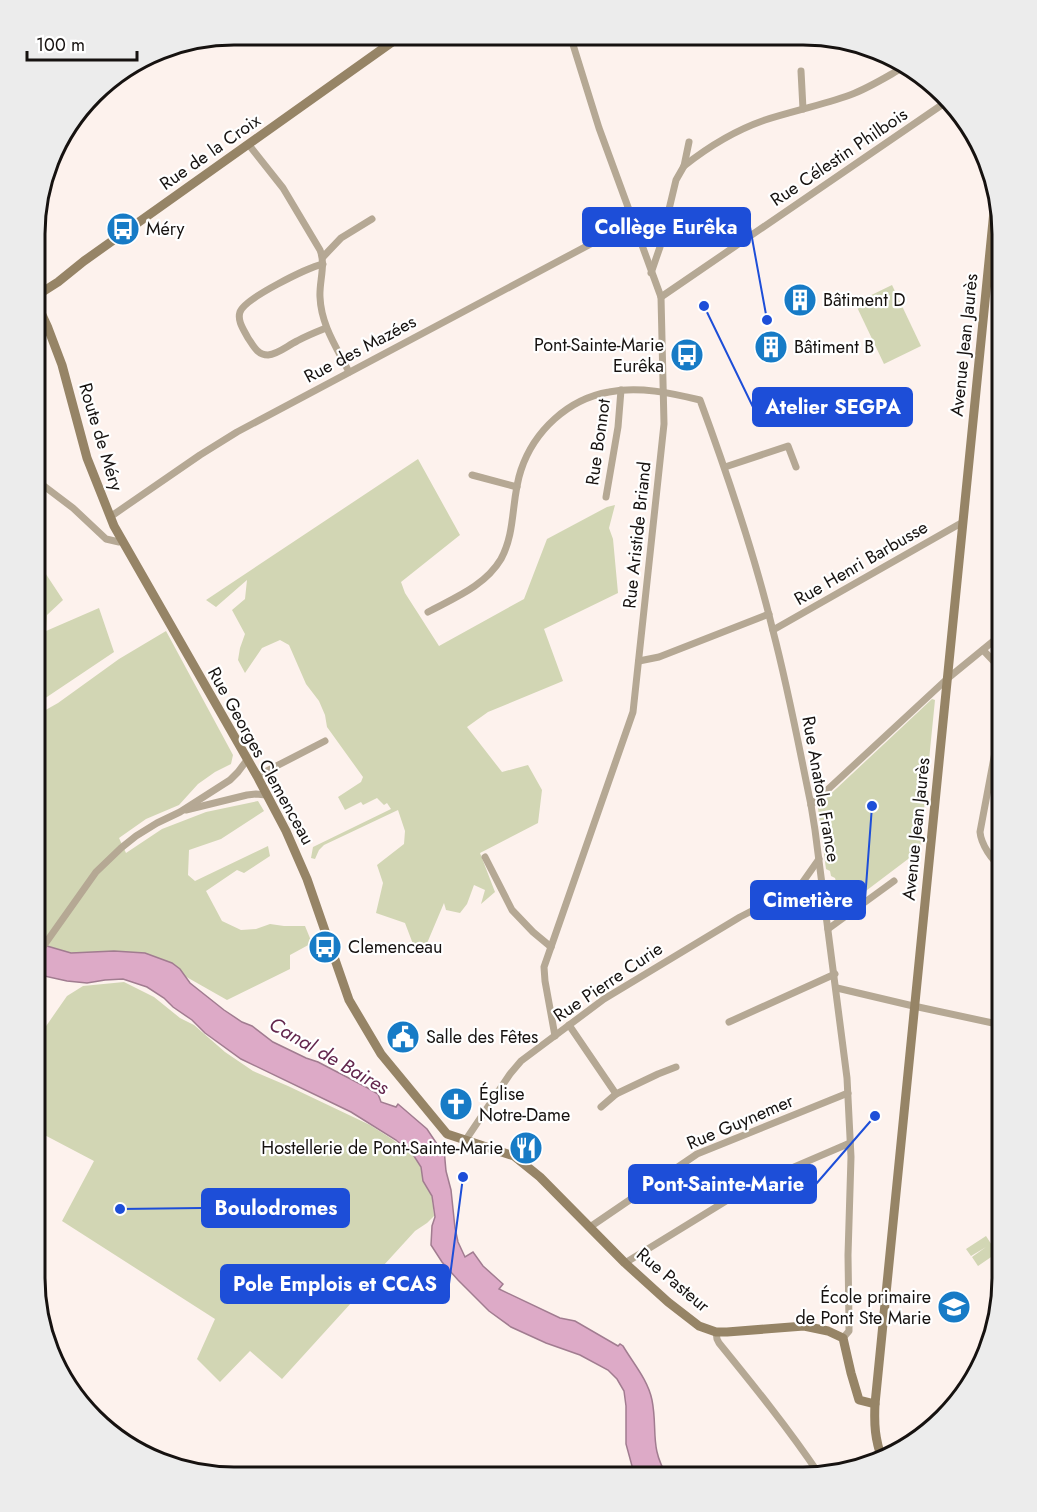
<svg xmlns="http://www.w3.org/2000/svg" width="1037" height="1512" font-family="Jost,sans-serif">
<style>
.green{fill:#d2d6b4}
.water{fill:#ddaac7;stroke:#a17c90;stroke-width:1.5}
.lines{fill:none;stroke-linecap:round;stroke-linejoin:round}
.street{stroke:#b5a894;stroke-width:7}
.secondary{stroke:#968466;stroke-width:9}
.labels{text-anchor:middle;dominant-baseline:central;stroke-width:4.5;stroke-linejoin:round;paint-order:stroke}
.street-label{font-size:18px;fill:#161210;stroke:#fff}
.poi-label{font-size:18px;fill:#161210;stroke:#fff;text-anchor:start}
.water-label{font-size:20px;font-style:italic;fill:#63264d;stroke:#fff}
.rim{fill:none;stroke:#161210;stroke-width:3}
.leader{fill:none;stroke:#1d4ed8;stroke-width:2}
.callout-dot{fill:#1d4ed8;stroke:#fff;stroke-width:2}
.callout{fill:#1d4ed8;stroke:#1d4ed8;stroke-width:2}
.callout-label{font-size:20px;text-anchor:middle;font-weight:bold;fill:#fff}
</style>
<rect width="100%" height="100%" fill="#fdf2ed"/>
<g class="green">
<path d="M 892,285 L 921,346 L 884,364 L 855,303 Z"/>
<path d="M 418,459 L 460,535 L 401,582 L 405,593 L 439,646 L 524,599 L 547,539 L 607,507 L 615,505 L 609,528 L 613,539 L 618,593 L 544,629 L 563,681 L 488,712 L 467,727 L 502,772 L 528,765 L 542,790 L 538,823 L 480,853 L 495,892 L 481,904 L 485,890 L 474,885 L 467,904 L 460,913 L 446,910 L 444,903 L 425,948 L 413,944 L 405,923 L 376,913 L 383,883 L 377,865 L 404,844 L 405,831 L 398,810 L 324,845 L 319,850 L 315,859 L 311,858 L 313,847 L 391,809 L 387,803 L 384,805 L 377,798 L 363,805 L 361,802 L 345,810 L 338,797 L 361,782 L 363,777 L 327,727 L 325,715 L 319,701 L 306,684 L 289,645 L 280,640 L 262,648 L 245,673 L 238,660 L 240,648 L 245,634 L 232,610 L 245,599 L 247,580 L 216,607 L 206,600 Z"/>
<path d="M 36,559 L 63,600 L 47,615 L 46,631 L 99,608 L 114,652 L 35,705 Z"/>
<path d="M 166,631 L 233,755 L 231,764 L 215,772 L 198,784 L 179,805 L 146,819 L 119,838 L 126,853 L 162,829 L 206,812 L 258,801 L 264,811 L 221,839 L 189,850 L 188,875 L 195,881 L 268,846 L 270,856 L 244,873 L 237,870 L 206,891 L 222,921 L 241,930 L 256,929 L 270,924 L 284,926 L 305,926 L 312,943 L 290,955 L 290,969 L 227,1000 L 153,958 L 35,964 L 35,716 L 58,703 L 119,659 Z"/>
<path d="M 932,699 L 935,700 L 920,850 L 838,912 L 835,911 L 832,888 L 837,885 L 835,878 L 831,876 L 830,871 L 826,869 L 818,808 L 821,803 Z"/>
<path d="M 124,982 L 154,997 L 180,1018 L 194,1025 L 225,1052 L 253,1071 L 288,1086 L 370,1125 L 392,1139 L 414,1156 L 423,1170 L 432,1197 L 434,1216 L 427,1223 L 415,1231 L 373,1277 L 363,1270 L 343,1295 L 352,1302 L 282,1379 L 250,1351 L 220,1382 L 197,1359 L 215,1319 L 62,1221 L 94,1161 L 35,1130 L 35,1042 L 67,996 L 83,986 Z"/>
<path d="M 986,1236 L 997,1253 L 978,1266 L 972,1257 L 986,1247 L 971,1256 L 966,1249 Z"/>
</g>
<path class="water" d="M 35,936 L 47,946 L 71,953 L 114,951 L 145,953 L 172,963 L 180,969 L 190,983 L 224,1010 L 242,1022 L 252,1026 L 273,1042 L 306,1058 L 318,1062 L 366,1087 L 378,1094 L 381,1102 L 396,1107 L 398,1104 L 427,1129 L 441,1150 L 444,1149 L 446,1171 L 451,1190 L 455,1228 L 458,1242 L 465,1257 L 473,1252 L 483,1266 L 503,1284 L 499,1289 L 560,1318 L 575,1321 L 618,1346 L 620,1344 L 623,1346 C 633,1363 648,1380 652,1400 C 658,1430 649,1448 668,1477 L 635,1477 L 626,1444 L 626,1406 L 624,1391 L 617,1379 L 608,1370 L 580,1355 L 546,1343 L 511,1327 L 489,1311 L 458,1280 L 442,1262 L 431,1245 L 432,1226 L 435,1217 L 432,1196 L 423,1181 L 421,1167 L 414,1156 L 396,1140 L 351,1112 L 241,1059 L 205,1033 L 192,1020 L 173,1007 L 164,998 L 147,987 L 123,979 L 105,980 L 87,983 L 67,981 L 35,974 Z"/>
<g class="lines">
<g class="street">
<path d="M 386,35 L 391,42"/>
<path d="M 801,71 L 803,109"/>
<path d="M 249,145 L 283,188 L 320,250 C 326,265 319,282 320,297 C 321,325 337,348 349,372"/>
<path d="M 684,166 C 708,147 736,130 765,120 C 793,111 822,105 850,95 C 869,88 886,77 904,67"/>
<path d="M 323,257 L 341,238 L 372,219"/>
<path d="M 323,264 C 307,268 245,298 240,312 C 237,321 244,330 248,338 C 253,345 257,355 268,355 C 278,354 287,346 297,341 C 306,336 316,332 326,328"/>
<path d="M 651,273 L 660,247 L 676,180 L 684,166 L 689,142"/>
<path d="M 661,297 L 946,102"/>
<path d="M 725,467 L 788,446 L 796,467"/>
<path d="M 472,475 L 517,487"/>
<path d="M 36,480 L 73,508 L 106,539 L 119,542 L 121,540"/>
<path d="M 606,497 L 618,427 L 621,390"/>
<path d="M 110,517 L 200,455 L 237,432 L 632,222"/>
<path d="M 428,612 C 454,598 485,586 501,559 C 516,532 511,499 521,470 C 534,431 568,399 609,392 C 639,386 671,393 700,400 C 728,476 754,552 773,631 C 788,688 799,747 811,805 L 815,830 L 847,1078 L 851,1157 L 848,1255 L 849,1323 L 849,1331 L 843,1338"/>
<path d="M 773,630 L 963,522"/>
<path d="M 983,650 L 1002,670"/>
<path d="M 639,661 L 659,657 L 769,614"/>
<path d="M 257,776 L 325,741"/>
<path d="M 811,805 L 947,679 L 1002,634"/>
<path d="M 186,810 L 247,795 L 256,794 L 266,795"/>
<path d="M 485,857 L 512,910 L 533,932 L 551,947"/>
<path d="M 1002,867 C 992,861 981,844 980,832 L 1002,715"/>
<path d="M 800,886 C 810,885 817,890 824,896"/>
<path d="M 828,929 L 894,881"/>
<path d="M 35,958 L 96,872 L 121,848 L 136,836 L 157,823 L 180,812 L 230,780 L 238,772 L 247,760"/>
<path d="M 837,988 L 909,1005 L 1002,1025"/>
<path d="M 729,1022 L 835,974"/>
<path d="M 569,1025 L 616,1094 L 658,1074 L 676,1067"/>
<path d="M 555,1036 L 545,981 L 544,967 L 633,712 L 664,424 L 661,297 L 599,128 L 570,35"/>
<path d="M 601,1107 L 616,1094"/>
<path d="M 465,1141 L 510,1074 L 521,1061 L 604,999 L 740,917 L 800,886 L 819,859"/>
<path d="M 999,1190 L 1002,1189"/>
<path d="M 590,1227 L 697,1154 L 848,1093"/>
<path d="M 625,1263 L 752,1185 L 850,1143"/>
<path d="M 716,1332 L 717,1339 L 719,1343 C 754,1386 788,1428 819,1474"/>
</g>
<g class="secondary">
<path d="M 36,296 L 58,282 L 84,261 L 402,35"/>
<path d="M 36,302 L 48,328 L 62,365 L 87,458 L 114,526 L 257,776 L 286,831 L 307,879 L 349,1000 L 381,1054 L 447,1134 L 514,1156 L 540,1177 L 625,1263 L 668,1302 L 699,1326 L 716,1332 L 727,1332 L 804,1326 L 828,1331 L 843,1338 L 851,1373 L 859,1400 L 875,1404"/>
<path d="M 882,1459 C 875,1439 874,1425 875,1404 L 995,201"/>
</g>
</g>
<defs>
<symbol id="bus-disc" viewBox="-11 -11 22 22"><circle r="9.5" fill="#177bc6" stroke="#fff"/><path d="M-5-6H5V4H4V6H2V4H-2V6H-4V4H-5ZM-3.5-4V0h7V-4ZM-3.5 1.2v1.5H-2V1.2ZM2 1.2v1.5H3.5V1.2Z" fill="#fff"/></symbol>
<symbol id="building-disc" viewBox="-11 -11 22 22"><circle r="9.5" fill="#177bc6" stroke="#fff"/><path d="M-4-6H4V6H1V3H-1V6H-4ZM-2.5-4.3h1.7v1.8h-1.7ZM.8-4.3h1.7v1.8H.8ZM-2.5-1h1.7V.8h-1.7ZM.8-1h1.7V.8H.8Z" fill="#fff"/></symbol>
<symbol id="civic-disc" viewBox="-11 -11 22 22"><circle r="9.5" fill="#177bc6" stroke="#fff"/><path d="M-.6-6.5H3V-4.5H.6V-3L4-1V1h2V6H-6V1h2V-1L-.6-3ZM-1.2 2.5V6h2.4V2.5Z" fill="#fff"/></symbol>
<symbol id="church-disc" viewBox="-11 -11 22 22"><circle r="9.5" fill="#177bc6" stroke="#fff"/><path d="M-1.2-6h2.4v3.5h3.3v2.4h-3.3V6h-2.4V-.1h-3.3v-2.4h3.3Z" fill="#fff"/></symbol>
<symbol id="restaurant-disc" viewBox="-11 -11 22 22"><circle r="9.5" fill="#177bc6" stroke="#fff"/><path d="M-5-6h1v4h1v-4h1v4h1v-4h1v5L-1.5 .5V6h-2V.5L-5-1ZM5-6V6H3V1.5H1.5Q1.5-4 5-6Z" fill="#fff"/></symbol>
<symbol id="school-disc" viewBox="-11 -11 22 22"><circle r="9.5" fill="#177bc6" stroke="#fff"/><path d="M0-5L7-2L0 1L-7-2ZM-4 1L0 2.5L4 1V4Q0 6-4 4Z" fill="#fff"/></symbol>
</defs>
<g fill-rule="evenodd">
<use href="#bus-disc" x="104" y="210" width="38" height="38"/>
<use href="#building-disc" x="781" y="281" width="38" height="38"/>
<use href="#building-disc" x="752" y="328" width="38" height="38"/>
<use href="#bus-disc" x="668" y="336" width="38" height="38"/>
<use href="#bus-disc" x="306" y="928" width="38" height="38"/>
<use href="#civic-disc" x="384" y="1018" width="38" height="38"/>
<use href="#church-disc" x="437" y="1085" width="38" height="38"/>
<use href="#restaurant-disc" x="507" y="1129" width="38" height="38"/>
<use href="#school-disc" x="935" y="1288" width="38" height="38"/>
</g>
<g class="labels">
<g class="street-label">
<text transform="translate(210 152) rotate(-35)">Rue de la Croix</text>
<text transform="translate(839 157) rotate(-34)">Rue Célestin Philbois</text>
<text transform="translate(964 345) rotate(-84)">Avenue Jean Jaurès</text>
<text transform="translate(360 349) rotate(-28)">Rue des Mazées</text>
<text transform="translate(101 437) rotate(73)">Route de Méry</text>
<text transform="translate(598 442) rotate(-82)">Rue Bonnot</text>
<text transform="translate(637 535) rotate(-84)">Rue Aristide Briand</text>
<text transform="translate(861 563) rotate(-30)">Rue Henri Barbusse</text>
<text transform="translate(261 756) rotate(61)">Rue Georges Clemenceau</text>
<text transform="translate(821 789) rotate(80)">Rue Anatole France</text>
<text transform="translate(916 829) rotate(-84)">Avenue Jean Jaurès</text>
<text transform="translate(608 982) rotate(-34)">Rue Pierre Curie</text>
<text transform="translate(740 1122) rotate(-23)">Rue Guynemer</text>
<text transform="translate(673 1280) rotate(40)">Rue Pasteur</text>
</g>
<g class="poi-label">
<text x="146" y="229">Méry</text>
<text x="823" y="300">Bâtiment D</text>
<text x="664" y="345" text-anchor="end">Pont-Sainte-Marie<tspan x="664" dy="21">Eurêka</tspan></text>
<text x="794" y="347">Bâtiment B</text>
<text x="348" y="947">Clemenceau</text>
<text x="426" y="1037">Salle des Fêtes</text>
<text x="479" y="1094">Église<tspan x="479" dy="21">Notre-Dame</tspan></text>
<text x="503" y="1148" text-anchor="end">Hostellerie de Pont-Sainte-Marie</text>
<text x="931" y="1297" text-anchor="end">École primaire<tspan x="931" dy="21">de Pont Ste Marie</tspan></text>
</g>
<g class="water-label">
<text transform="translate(329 1056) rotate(30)">Canal de Baires</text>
</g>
</g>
<path d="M0 0H1037V1512H0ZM234 45H803A189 189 0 0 1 992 234V1278A189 189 0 0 1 803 1467H234A189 189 0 0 1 45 1278V234A189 189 0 0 1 234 45Z" fill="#ececec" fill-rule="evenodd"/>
<path class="rim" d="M234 45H803A189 189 0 0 1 992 234V1278A189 189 0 0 1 803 1467H234A189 189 0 0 1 45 1278V234A189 189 0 0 1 234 45Z"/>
<path class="leader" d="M767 320L750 227M704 306L753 407M872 806L865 900M875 1116L816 1184M120 1209L202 1208M463 1177L449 1284"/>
<g class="callout-dot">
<circle cx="767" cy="320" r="6"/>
<circle cx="704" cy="306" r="6"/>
<circle cx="872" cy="806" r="6"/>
<circle cx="875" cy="1116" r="6"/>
<circle cx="120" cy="1209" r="6"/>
<circle cx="463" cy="1177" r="6"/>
</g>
<g class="callout">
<rect x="583" y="208" width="167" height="38" rx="6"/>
<rect x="753" y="388" width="159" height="38" rx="6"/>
<rect x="751" y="881" width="114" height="38" rx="6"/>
<rect x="629" y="1165" width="187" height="38" rx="6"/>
<rect x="202" y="1189" width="147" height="38" rx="6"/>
<rect x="221" y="1265" width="228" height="38" rx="6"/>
</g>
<g class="callout-label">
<text x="666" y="234">Collège Eurêka</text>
<text x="833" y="414">Atelier SEGPA</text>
<text x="808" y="907">Cimetière</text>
<text x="723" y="1191">Pont-Sainte-Marie</text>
<text x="276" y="1215">Boulodromes</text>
<text x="335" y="1291">Pole Emplois et CCAS</text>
</g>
<path d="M27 51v9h110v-9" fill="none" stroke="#161210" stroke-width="3"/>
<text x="36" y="51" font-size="18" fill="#161210" stroke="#ffffff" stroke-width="4.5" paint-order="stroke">100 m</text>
</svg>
